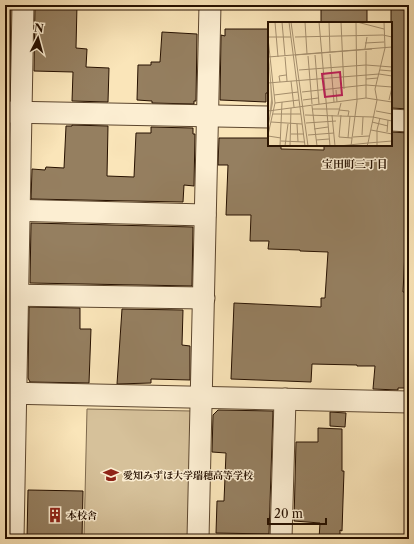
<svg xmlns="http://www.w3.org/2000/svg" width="414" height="544" font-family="'Libre Caslon Text','Noto Serif JP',serif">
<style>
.green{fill:#d6c19a;stroke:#7e694d}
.building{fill:#957f60;stroke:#271100}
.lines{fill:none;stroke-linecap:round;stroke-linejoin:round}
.minor-casing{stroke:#5c462e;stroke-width:23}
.minor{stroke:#fceed2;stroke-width:21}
.labels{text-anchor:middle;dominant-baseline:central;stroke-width:3;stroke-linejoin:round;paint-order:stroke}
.poi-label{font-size:10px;font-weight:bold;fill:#271100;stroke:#fceed2;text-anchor:start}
.neighbourhood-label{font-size:11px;font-weight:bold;fill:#271100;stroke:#fceed2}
.inset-road{fill:none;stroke:#a6906f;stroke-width:1}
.view{fill:#c2185b;fill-opacity:0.15;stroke:#c2185b;stroke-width:2}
.inset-edge{fill:none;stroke:#271100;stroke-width:2}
</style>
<rect width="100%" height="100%" fill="#fae5b9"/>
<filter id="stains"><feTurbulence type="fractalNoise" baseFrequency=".005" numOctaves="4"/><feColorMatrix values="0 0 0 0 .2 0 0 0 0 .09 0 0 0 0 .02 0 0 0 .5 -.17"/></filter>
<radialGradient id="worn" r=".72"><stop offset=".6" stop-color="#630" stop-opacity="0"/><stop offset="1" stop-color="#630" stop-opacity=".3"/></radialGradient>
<path class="green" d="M 87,409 L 192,411 L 189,539 L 84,539 Z"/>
<g class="building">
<path d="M 5,5 L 11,5 L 10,70 L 5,70 Z"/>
<path d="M 35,5 L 77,5 L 76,48 L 87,49 L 86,67 L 109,68 L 108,102 L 72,101 L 73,72 L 34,71 Z"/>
<rect x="321" y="5" width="46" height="18"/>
<path d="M 391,9 L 407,10 L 406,50 L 409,50 L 409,109 L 391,108 Z"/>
<path d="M 225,29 L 269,29 L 269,93 L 266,93 L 266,102 L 220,100 L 221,35 L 225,36 Z"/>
<path d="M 162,32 L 197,34 L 196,101 L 194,101 L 194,104 L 152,103 L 152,101 L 137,100 L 138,65 L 151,65 L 151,62 L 160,62 Z"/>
<path d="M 72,125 L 108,126 L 107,176 L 134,177 L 136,133 L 151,133 L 151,127 L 193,128 L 193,134 L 195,134 L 194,186 L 184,185 L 183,202 L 31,199 L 32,169 L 45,170 L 46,167 L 64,168 L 66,126 L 72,126 Z"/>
<path d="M 391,132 L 409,133 L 409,252 L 405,252 L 403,292 L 409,292 L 409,388 L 398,388 L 398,390 L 373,389 L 375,366 L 357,366 L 357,365 L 312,364 L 311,382 L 231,379 L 234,303 L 321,307 L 321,298 L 325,298 L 328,252 L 300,251 L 300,250 L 268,249 L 269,241 L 250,241 L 251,215 L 226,215 L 228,165 L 218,165 L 219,138 L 269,138 L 269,145 L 281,145 L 281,149 L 324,150 L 324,145 L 391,145 Z"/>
<path d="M 5,222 L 7,222 L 5,283 Z"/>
<path d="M 31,223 L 193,227 L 192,286 L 30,283 Z"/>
<path d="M 29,307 L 80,308 L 80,329 L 91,329 L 89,383 L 30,382 L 28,378 Z"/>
<path d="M 122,309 L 183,310 L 182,345 L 190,346 L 190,380 L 151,379 L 151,383 L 117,384 Z"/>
<path d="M 218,410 L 273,411 L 269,534 L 216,533 L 217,501 L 224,501 L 226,453 L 212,452 L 213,415 Z"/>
<path d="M 330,412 L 346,413 L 345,427 L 330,426 Z"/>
<path d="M 318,428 L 342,429 L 342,471 L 344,471 L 342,531 L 340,530 L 340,539 L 319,539 L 320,523 L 294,521 L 296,442 L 318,442 Z"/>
<path d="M 28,490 L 83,491 L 82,539 L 27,539 Z"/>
</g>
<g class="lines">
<defs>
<g id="minor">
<path d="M 5,112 L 269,117"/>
<path d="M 391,120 L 409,121"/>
<path d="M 6,210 L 205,215"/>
<path d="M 5,295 L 204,298"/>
<path d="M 5,393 L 409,402"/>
<path d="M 13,539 L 23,5"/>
<path d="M 198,539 L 210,5"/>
<path d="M 281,539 L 285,399"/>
</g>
</defs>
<use href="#minor" class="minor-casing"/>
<use href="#minor" class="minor"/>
</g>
<defs>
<symbol id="school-bare" viewBox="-9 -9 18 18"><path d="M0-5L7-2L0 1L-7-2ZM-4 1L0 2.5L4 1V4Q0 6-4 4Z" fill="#8f2418" stroke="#fceed2" stroke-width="2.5" paint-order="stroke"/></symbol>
<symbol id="building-bare" viewBox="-9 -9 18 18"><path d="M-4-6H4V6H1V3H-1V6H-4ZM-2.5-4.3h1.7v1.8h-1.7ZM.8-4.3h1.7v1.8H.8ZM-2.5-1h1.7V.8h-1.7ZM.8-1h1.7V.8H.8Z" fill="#8f2418" stroke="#fceed2" stroke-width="2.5" paint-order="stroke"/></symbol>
</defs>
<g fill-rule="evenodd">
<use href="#school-bare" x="100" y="464" width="22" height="22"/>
<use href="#building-bare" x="44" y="504" width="22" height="22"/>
</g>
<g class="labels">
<g class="poi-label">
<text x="123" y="475">愛知みずほ大学瑞穂高等学校</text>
<text x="67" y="515">本校舎</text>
</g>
<g class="neighbourhood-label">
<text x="355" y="164">宝田町三丁目</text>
</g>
</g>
<g transform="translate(268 22)">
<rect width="124" height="124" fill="#fae5b9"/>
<path d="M 0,24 L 5,81 L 0,107 L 3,78 Z" fill="#b29d7a"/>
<path class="inset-road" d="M 7,0 L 10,35M 14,0 L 17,34M 21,0 L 37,124M 23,0 L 40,124M 37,0 L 39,32M 51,0 L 62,124M 61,0 L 62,30M 73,0 L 76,67M 89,0 L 116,7M 116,0 L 117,26 L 107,67 L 109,78 L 100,121 L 124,119M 0,15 L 23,15M 27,15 L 115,13 L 124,15M 0,16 L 7,81 L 0,113M 97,21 L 116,20M 97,27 L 99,15M 98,29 L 98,76M 62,32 L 66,80M 27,33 L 104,27M 47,33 L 51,82M 40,34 L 44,82M 0,35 L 124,25M 17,35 L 19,59M 31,48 L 98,43 L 124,45M 112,48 L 124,49M 98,57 L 110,56M 23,59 L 26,85M 12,60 L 11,54 L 18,53M 0,61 L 111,52 L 124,54M 0,67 L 0,90M 68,68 L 69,80M 34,70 L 98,63 L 124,65M 6,73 L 30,70M 35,78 L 50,76M 121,78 L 124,65M 7,81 L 31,78M 44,84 L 49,124M 44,87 L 71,87M 71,88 L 81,89 L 80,94M 0,89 L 98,76 L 124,80M 108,89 L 124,92M 5,92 L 33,92M 37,93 L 105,95 L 124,99M 64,93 L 67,124M 70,93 L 73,81M 73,93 L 71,115 L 84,116M 3,100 L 34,102M 104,100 L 120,104M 38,101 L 68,99M 29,102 L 30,120M 46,107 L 60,105M 103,108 L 124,112M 119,110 L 120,98M 23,112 L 36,112M 40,113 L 66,111M 94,113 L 95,95M 0,114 L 13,116M 85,115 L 101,114M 80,116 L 82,94M 48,118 L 61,117M 13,119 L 37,120M 12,124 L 14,80M 17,124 L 20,102M 22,124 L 23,86M 71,124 L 100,121 L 99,124M 83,124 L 89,79 L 88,0M 109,124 L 109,108 L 112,96"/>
<path class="view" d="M 72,50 L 74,73 L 57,75 L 54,52 Z"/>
<rect width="124" height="124" class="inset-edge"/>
</g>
<rect width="414" height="544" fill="none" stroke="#fae5b9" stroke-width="20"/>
<rect x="6" y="6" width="402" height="532" fill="none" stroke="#271100" stroke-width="2"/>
<rect x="10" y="10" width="394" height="524" fill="none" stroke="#271100"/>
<g transform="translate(38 38) rotate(6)" stroke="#fceed2" stroke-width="3" paint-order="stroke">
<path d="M0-3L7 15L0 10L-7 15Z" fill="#271100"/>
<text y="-6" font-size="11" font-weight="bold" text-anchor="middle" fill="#271100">N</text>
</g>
<path d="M268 518v6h58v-6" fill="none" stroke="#271100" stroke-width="2"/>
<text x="274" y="518" font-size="12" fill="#271100" stroke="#fceed2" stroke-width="3" paint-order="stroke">20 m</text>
<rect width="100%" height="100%" filter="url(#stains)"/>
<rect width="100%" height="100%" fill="url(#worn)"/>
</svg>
